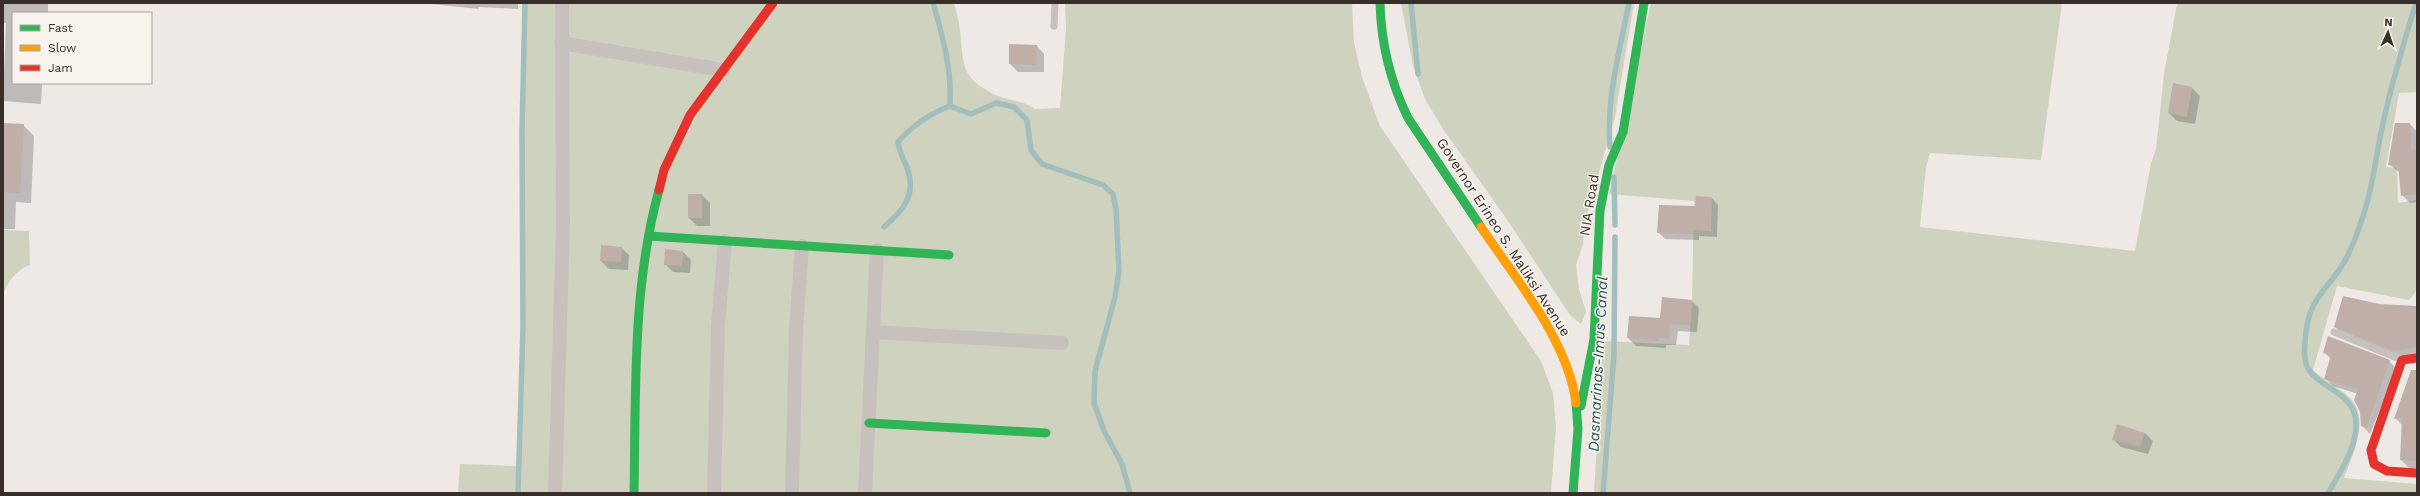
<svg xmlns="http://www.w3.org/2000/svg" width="2420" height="496" font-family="'Work Sans',sans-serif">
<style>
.green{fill:#d0d2c0}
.shadow{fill:#0003}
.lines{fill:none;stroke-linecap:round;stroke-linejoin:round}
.stream{stroke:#a2bfbd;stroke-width:5.5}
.building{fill:#c0aea8}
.lane{stroke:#c7c1bd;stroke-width:7}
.street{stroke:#c7c1bd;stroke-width:14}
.fast{stroke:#30b455;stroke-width:9}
.slow{stroke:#ff9f0a;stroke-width:9}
.jam{stroke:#e5322d;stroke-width:9}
.labels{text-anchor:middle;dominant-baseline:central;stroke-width:3;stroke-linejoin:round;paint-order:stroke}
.street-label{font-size:14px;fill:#382f2b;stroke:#f9f3ed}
.water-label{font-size:15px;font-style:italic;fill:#245757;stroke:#f9f3ed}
</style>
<rect width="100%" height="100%" fill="#eee9e5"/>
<g class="green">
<path d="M 525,3 L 954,3 C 956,12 959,21 960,30 C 964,67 960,78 998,96 C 1011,101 1024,101 1035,109 L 1060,108 L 1066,28 L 1065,3 L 1352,3 L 1354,43 L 1362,77 L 1380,126 L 1541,361 L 1553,393 L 1556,427 L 1551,493 L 458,493 L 460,464 L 519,466 L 523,327 L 522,131 Z"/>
<path d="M 1401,3 L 1634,3 L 1615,117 L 1585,222 L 1583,244 L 1576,265 L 1579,289 L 1586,312 L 1581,324 L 1570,315 L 1506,218 L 1443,129 L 1425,99 L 1413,66 Z"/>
<path d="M 1651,3 L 2062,3 L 2041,160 L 1930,153 L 1926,167 L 1920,227 L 2135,251 L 2151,163 L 2156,149 L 2164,74 L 2177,4 L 2174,3 L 2417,3 L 2417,92 L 2399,93 L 2386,167 L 2397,168 L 2398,203 L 2417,200 L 2417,290 L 2409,300 L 2337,286 L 2313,370 C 2324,381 2339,387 2350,398 C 2371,419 2352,456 2344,478 L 2417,484 L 2417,493 L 1594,493 L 1603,341 L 1689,345 L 1692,300 L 1694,201 L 1609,194 Z"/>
<path d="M 3,230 L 29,231 L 30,265 C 16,270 9,280 3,294 Z"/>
</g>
<g class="shadow">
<path d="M 3,3 L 48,3 L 48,13 L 13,13 L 13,83 L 42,83 L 41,104 L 3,101 L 6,23 L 3,23 Z"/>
<path d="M 421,3 L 518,3 L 518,9 L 478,7 L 479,9 Z"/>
<path d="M 1037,46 L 1044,54 L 1044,72 L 1018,72 L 1010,64 Z"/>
<path d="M 2192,88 L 2200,96 L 2195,124 L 2177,121 L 2169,113 Z"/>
<path d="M 3,124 L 23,125 L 34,136 L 31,203 L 16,202 L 15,229 L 3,229 Z"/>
<path d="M 2410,124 L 2417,132 L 2417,202 L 2410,203 L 2402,195 L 2399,172 L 2389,164 Z"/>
<path d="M 689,195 L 702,195 L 710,203 L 710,226 L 697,226 L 689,218 Z"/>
<path d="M 1712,198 L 1718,205 L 1717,237 L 1699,236 L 1699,240 L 1665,239 L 1658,232 Z"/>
<path d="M 621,248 L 629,255 L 628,270 L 609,269 L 601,261 Z"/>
<path d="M 683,252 L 691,260 L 690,273 L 673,272 L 665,264 Z"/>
<path d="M 1692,301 L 1699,308 L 1697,332 L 1678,331 L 1676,345 L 1666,345 L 1666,348 L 1636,346 L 1628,338 Z"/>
<path d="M 2378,305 L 2417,307 L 2417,355 L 2403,359 L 2343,335 L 2335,327 Z"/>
<path d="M 2324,352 L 2389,361 L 2397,369 L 2370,434 L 2362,425 L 2358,394 L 2333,386 L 2325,378 L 2331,359 Z"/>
<path d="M 2417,370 L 2417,469 L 2409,468 L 2401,460 L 2403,426 L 2395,418 Z"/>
<path d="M 2145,433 L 2153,441 L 2148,454 L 2121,447 L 2113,439 Z"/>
</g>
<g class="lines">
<g class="stream">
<path d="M 933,3 C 943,37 952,70 950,106 L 971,114 L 996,103 L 1014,107 L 1027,120 L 1031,150 L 1042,164 L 1103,185 L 1113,194 L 1116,209 L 1119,271 L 1115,297 L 1095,371 L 1094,403 L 1104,431 L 1122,464 L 1130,493"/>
<path d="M 1411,3 L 1418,74"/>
<path d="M 1610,147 C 1606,99 1620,49 1629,3"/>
<path d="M 1614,177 L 1615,225"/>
<path d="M 884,227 C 904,210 917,194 907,168 C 904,159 899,152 898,142 C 913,125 929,114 950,106"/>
<path d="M 518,493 L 523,327 L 522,131 L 525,3"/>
<path d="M 1603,493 L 1614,354 L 1615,237"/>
<path d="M 2328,493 C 2343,468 2373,423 2344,398 C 2333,388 2317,382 2309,370 C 2302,360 2305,343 2306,331 C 2311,296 2327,290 2343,264 C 2350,252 2356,238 2360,225 C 2372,193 2375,161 2382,128 C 2391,85 2403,45 2416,3"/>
</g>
</g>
<g class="building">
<path d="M 1009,44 L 1037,45 L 1036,65 L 1009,64 Z"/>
<path d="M 2173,83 L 2192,87 L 2187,117 L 2168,113 Z"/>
<path d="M 3,123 L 24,124 L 20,193 L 3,192 Z"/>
<path d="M 2395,123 L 2410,123 L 2411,150 L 2417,149 L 2417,194 L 2401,196 L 2398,165 L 2388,165 Z"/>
<rect x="688" y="194" width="14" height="24"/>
<path d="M 1696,196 L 1712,197 L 1711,231 L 1693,230 L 1693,234 L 1657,233 L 1659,205 L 1695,206 Z"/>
<path d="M 601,245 L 622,247 L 621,262 L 600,261 Z"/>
<path d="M 665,249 L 683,251 L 682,266 L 664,265 Z"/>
<path d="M 2343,296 L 2379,304 L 2417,306 L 2417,347 L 2394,351 L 2334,327 Z"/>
<path d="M 1662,297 L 1692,300 L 1690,325 L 1670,324 L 1669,338 L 1659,338 L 1658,341 L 1627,338 L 1629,316 L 1660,318 Z"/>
<path d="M 2328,336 L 2390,360 L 2366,428 L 2361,426 L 2360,412 L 2354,400 L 2358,389 L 2324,379 L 2331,355 L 2323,353 Z"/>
<path d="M 2411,370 L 2417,370 L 2417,461 L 2400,460 L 2402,417 L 2394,419 Z"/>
<path d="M 2117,424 L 2145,433 L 2140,447 L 2112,440 Z"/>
</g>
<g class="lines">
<g class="lane">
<path d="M 1054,26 L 1055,3"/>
<path d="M 2334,332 L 2402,360"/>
</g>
<g class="street">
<path d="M 561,43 L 723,70"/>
<path d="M 873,332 L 1062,343"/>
<path d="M 555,493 L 563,226 L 562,3"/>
<path d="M 714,493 L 718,325 L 725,241"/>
<path d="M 792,493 L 796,329 L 802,246"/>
<path d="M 865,493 L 877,250"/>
</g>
<g class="fast">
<path d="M 1380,3 C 1381,44 1390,81 1408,118 L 1481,227"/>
<path d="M 649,236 L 949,255"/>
<path d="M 1581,406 L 1594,339 L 1600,210 L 1609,165 L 1623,132 L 1644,3"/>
<path d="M 869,423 L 1046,433"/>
<path d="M 634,493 C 636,392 632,288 659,190"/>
<path d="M 1573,493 L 1578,429 L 1576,403"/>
</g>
<path class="slow" d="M 1481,227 C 1515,278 1568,340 1576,403"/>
<g class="jam">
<path d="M 659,190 L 664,170 L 690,115 L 773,3"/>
<path d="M 2417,358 L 2402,360 L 2371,450 L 2374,464 L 2387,471 L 2417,473"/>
</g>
</g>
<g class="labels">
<g class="street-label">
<text transform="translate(1589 205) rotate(-81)">NIA Road</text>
<text transform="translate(1504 237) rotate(57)">Governor Erineo S. Maliksi Avenue</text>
</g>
<g class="water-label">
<text transform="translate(1598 364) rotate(-87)">Dasmarinas-Imus Canal</text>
</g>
</g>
<rect width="2420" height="496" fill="none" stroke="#382f2b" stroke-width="8"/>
<rect x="12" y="12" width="140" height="72" fill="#f9f3ed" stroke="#aca59f"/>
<rect x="20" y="25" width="20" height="6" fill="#30b455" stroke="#aca59f"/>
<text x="48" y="32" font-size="12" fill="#382f2b">Fast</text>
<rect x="20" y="45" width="20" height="6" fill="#ff9f0a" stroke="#aca59f"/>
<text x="48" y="52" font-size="12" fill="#382f2b">Slow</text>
<rect x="20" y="65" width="20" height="6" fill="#e5322d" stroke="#aca59f"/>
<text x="48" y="72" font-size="12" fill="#382f2b">Jam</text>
<g transform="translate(2388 32) rotate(3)" stroke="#f9f3ed" stroke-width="3" paint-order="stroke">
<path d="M0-3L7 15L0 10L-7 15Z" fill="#382f2b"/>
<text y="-6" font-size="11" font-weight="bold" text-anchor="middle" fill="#382f2b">N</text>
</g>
</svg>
